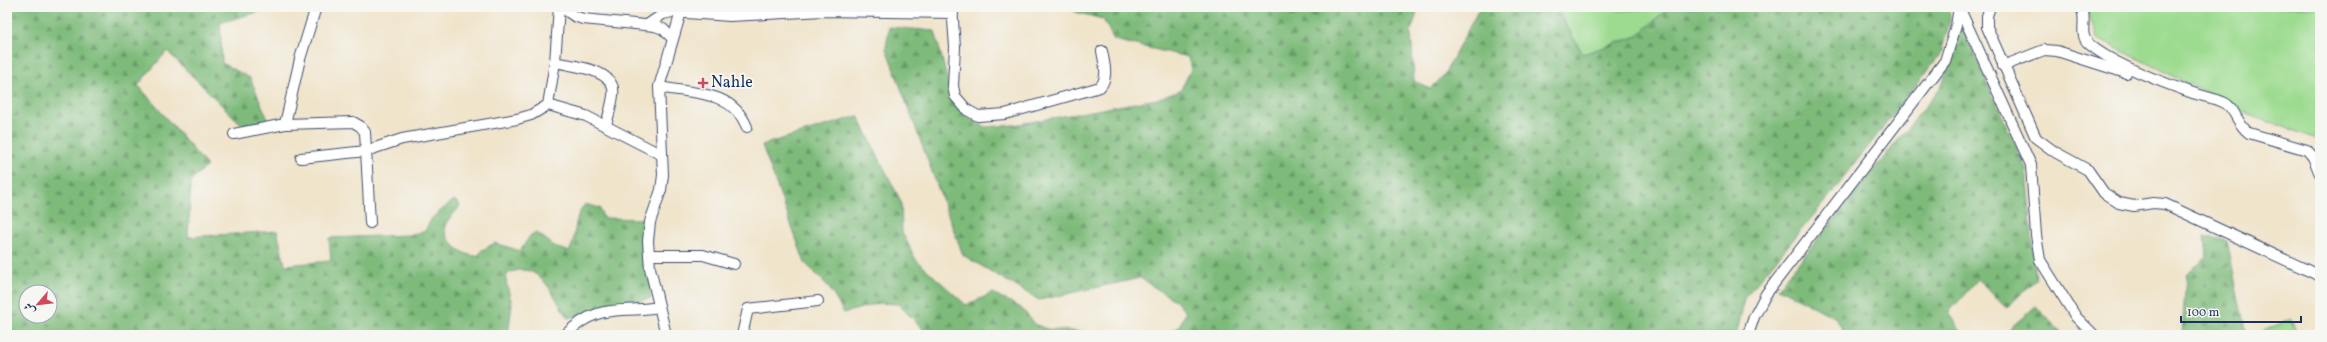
<svg xmlns="http://www.w3.org/2000/svg" width="2327" height="342" font-family="Vollkorn,Amiri,serif">
<style>
.green{fill:#9ddb90;stroke:#5c8577}
.forest{fill:url(#forest-firs);stroke:#4c756c;fill-rule:evenodd}
.lines{fill:none;stroke-linecap:round;stroke-linejoin:round}
.minor-casing{stroke:#3b4a6e;stroke-width:12}
.minor{stroke:#fff;stroke-width:10}
.poi-dot{fill:#d1495b;stroke:#f6f6f2;stroke-width:1.5}
.labels{text-anchor:middle;dominant-baseline:central;stroke-width:4;stroke-linejoin:round;paint-order:stroke}
.poi-label{font-size:16px;fill:#1b2f5e;stroke:#f6f6f2;text-anchor:start}
</style>
<defs>
<pattern id="forest-firs" width="22" height="20" patternUnits="userSpaceOnUse"><rect width="22" height="20" fill="#7ebb7a"/><path d="M5 1l3.5 6h-7zM16 11l3.5 6h-7z" fill="#669867"/></pattern>
</defs>
<rect width="100%" height="100%" fill="#f6f6f2"/>
<filter id="ink" filterUnits="userSpaceOnUse"><feTurbulence type="fractalNoise" baseFrequency=".025" numOctaves="2"/><feDisplacementMap in="SourceGraphic" scale="8" xChannelSelector="R" yChannelSelector="G"/><feConvolveMatrix kernelMatrix="1 2 1 2 8 2 1 2 1" color-interpolation-filters="sRGB"/></filter>
<filter id="wash" filterUnits="userSpaceOnUse"><feTurbulence type="fractalNoise" baseFrequency=".012" numOctaves="4" result="noise"/><feDisplacementMap in="SourceGraphic" scale="16" xChannelSelector="R" yChannelSelector="G"/><feGaussianBlur stdDeviation="0.9" result="paint"/><feColorMatrix in="noise" values="0 0 0 0 0 0 0 0 0 0 0 0 0 0 0 0 0 1.4 0 .05"/><feComposite in="paint" operator="in"/></filter>
<g filter="url(#wash)">
<rect width="100%" height="100%" fill="#f0e4cb"/>
<g class="green">
<path d="M 1556,7 L 1613,7 L 1620,11 L 1669,7 L 1638,36 L 1583,54 Z"/>
<path d="M 2086,7 L 2320,7 L 2320,140 L 2254,116 L 2098,39 Z"/>
<path d="M 2291,319 L 2297,335 L 2254,335 Z"/>
</g>
<g class="forest">
<path d="M 7,7 L 275,7 L 220,23 L 222,63 L 250,78 L 269,122 L 243,126 L 167,51 L 138,85 L 207,166 L 191,180 L 188,237 L 277,231 L 285,265 L 331,261 L 329,238 L 408,235 L 425,231 L 432,218 L 454,200 L 460,205 C 456,213 447,219 445,226 C 442,238 465,260 479,255 L 482,250 L 495,243 L 520,251 L 530,236 L 536,232 L 557,248 L 569,251 C 578,238 571,221 585,204 L 600,208 L 603,218 L 644,219 L 651,298 L 568,318 C 553,297 540,257 507,274 L 506,281 L 512,305 L 508,335 L 7,335 ZM 26,292 L 50,292 L 50,316 L 26,316 Z"/>
<path d="M 1072,7 L 1419,7 L 1411,31 L 1414,81 L 1430,89 L 1443,77 L 1480,7 L 1554,7 L 1583,54 L 1638,36 L 1669,7 L 1949,7 L 1950,20 L 1941,53 L 1832,193 L 1746,296 L 1736,335 L 1160,335 L 1178,328 L 1186,313 L 1176,301 L 1140,278 L 1039,300 L 963,255 L 886,48 L 889,27 L 935,31 L 952,98 L 964,115 L 985,127 L 1014,125 L 1157,99 L 1180,91 L 1191,70 L 1188,57 L 1114,40 L 1103,19 L 1075,12 Z"/>
<path d="M 1961,25 L 2026,169 L 2036,280 L 2006,308 L 1978,279 L 1949,312 L 1963,335 L 1845,335 L 1836,318 L 1778,288 L 1942,86 Z"/>
<path d="M 858,116 L 901,202 L 902,232 L 916,260 L 966,305 L 993,293 L 1021,308 L 1036,325 L 1047,329 L 1118,335 L 923,335 L 923,329 L 898,304 L 879,303 L 844,313 L 828,286 L 805,263 L 762,145 Z"/>
<path d="M 2205,236 L 2227,241 L 2246,335 L 2182,335 L 2186,275 L 2207,257 Z"/>
<path d="M 2036,306 L 2063,335 L 2002,335 Z"/>
</g>
</g>
<g filter="url(#ink)">
<g class="lines">
<defs>
<g id="minor">
<path d="M 561,7 L 574,16 L 583,19 L 655,26 L 663,29 L 672,38"/>
<path d="M 952,7 L 955,47 L 953,86 L 955,96 L 967,110 L 978,116 L 1005,114 L 1100,87 C 1109,77 1104,63 1102,51"/>
<path d="M 1959,7 L 2031,165 L 2036,235 L 2040,260 L 2076,317 L 2094,335"/>
<path d="M 1990,7 L 1987,16 L 1987,27 L 2036,138 L 2055,152 L 2088,170 L 2104,193 L 2119,203 L 2134,206 L 2153,203 L 2165,204 L 2320,276"/>
<path d="M 2080,7 C 2089,17 2077,34 2089,44 C 2112,64 2161,82 2190,92 C 2201,96 2215,98 2225,103 C 2235,108 2237,125 2249,133 L 2307,150 L 2313,157 L 2320,174"/>
<path d="M 647,25 L 663,14 L 672,12 L 730,16 L 824,11 L 953,13"/>
<path d="M 555,62 C 571,66 608,68 613,88 C 615,98 608,115 606,125"/>
<path d="M 2003,66 L 2044,50 L 2057,51 L 2126,73"/>
<path d="M 659,87 C 694,94 732,90 747,127"/>
<path d="M 548,105 L 555,62 L 559,7"/>
<path d="M 285,124 L 300,59 L 316,7"/>
<path d="M 234,134 L 285,124 L 353,122 L 360,126 L 365,132 L 370,223"/>
<path d="M 301,158 L 366,151 L 402,139 L 517,119 L 531,115 L 548,105 L 586,116 L 662,155"/>
<path d="M 649,255 L 703,255 L 734,264"/>
<path d="M 565,335 C 599,302 617,314 659,307"/>
<path d="M 666,335 L 650,268 L 648,241 L 650,222 L 661,190 L 663,175 L 659,87 L 681,12"/>
<path d="M 742,335 L 748,309 L 818,301"/>
<path d="M 1748,335 L 1754,317 L 1766,294 L 1945,61 L 1956,26 L 1959,7"/>
</g>
</defs>
<use href="#minor" class="minor-casing"/>
<use href="#minor" class="minor"/>
</g>
</g>
<path class="poi-dot" d="M701 77h4v4h4v4h-4v4h-4v-4h-4v-4h4z"/>
<g class="labels">
<g class="poi-label">
<text x="711" y="83">Nahle</text>
</g>
</g>
<rect width="2327" height="342" fill="none" stroke="#f6f6f2" stroke-width="24"/>
<g transform="translate(38 304) rotate(242)"><circle r="19" fill="#f6f6f2" stroke="#9ea6b7"/>
<path d="M0-3L7 15L0 10L-7 15Z" fill="#d1495b"/>
<text y="-6" font-size="11" font-weight="bold" text-anchor="middle" fill="#1b2f5e">ش</text>
</g>
<path d="M2181 316v6h120v-6" fill="none" stroke="#1b2f5e" stroke-width="2"/>
<text x="2187" y="316" font-size="12" fill="#1b2f5e" stroke="#f6f6f2" stroke-width="3" paint-order="stroke">100 m</text>
</svg>
